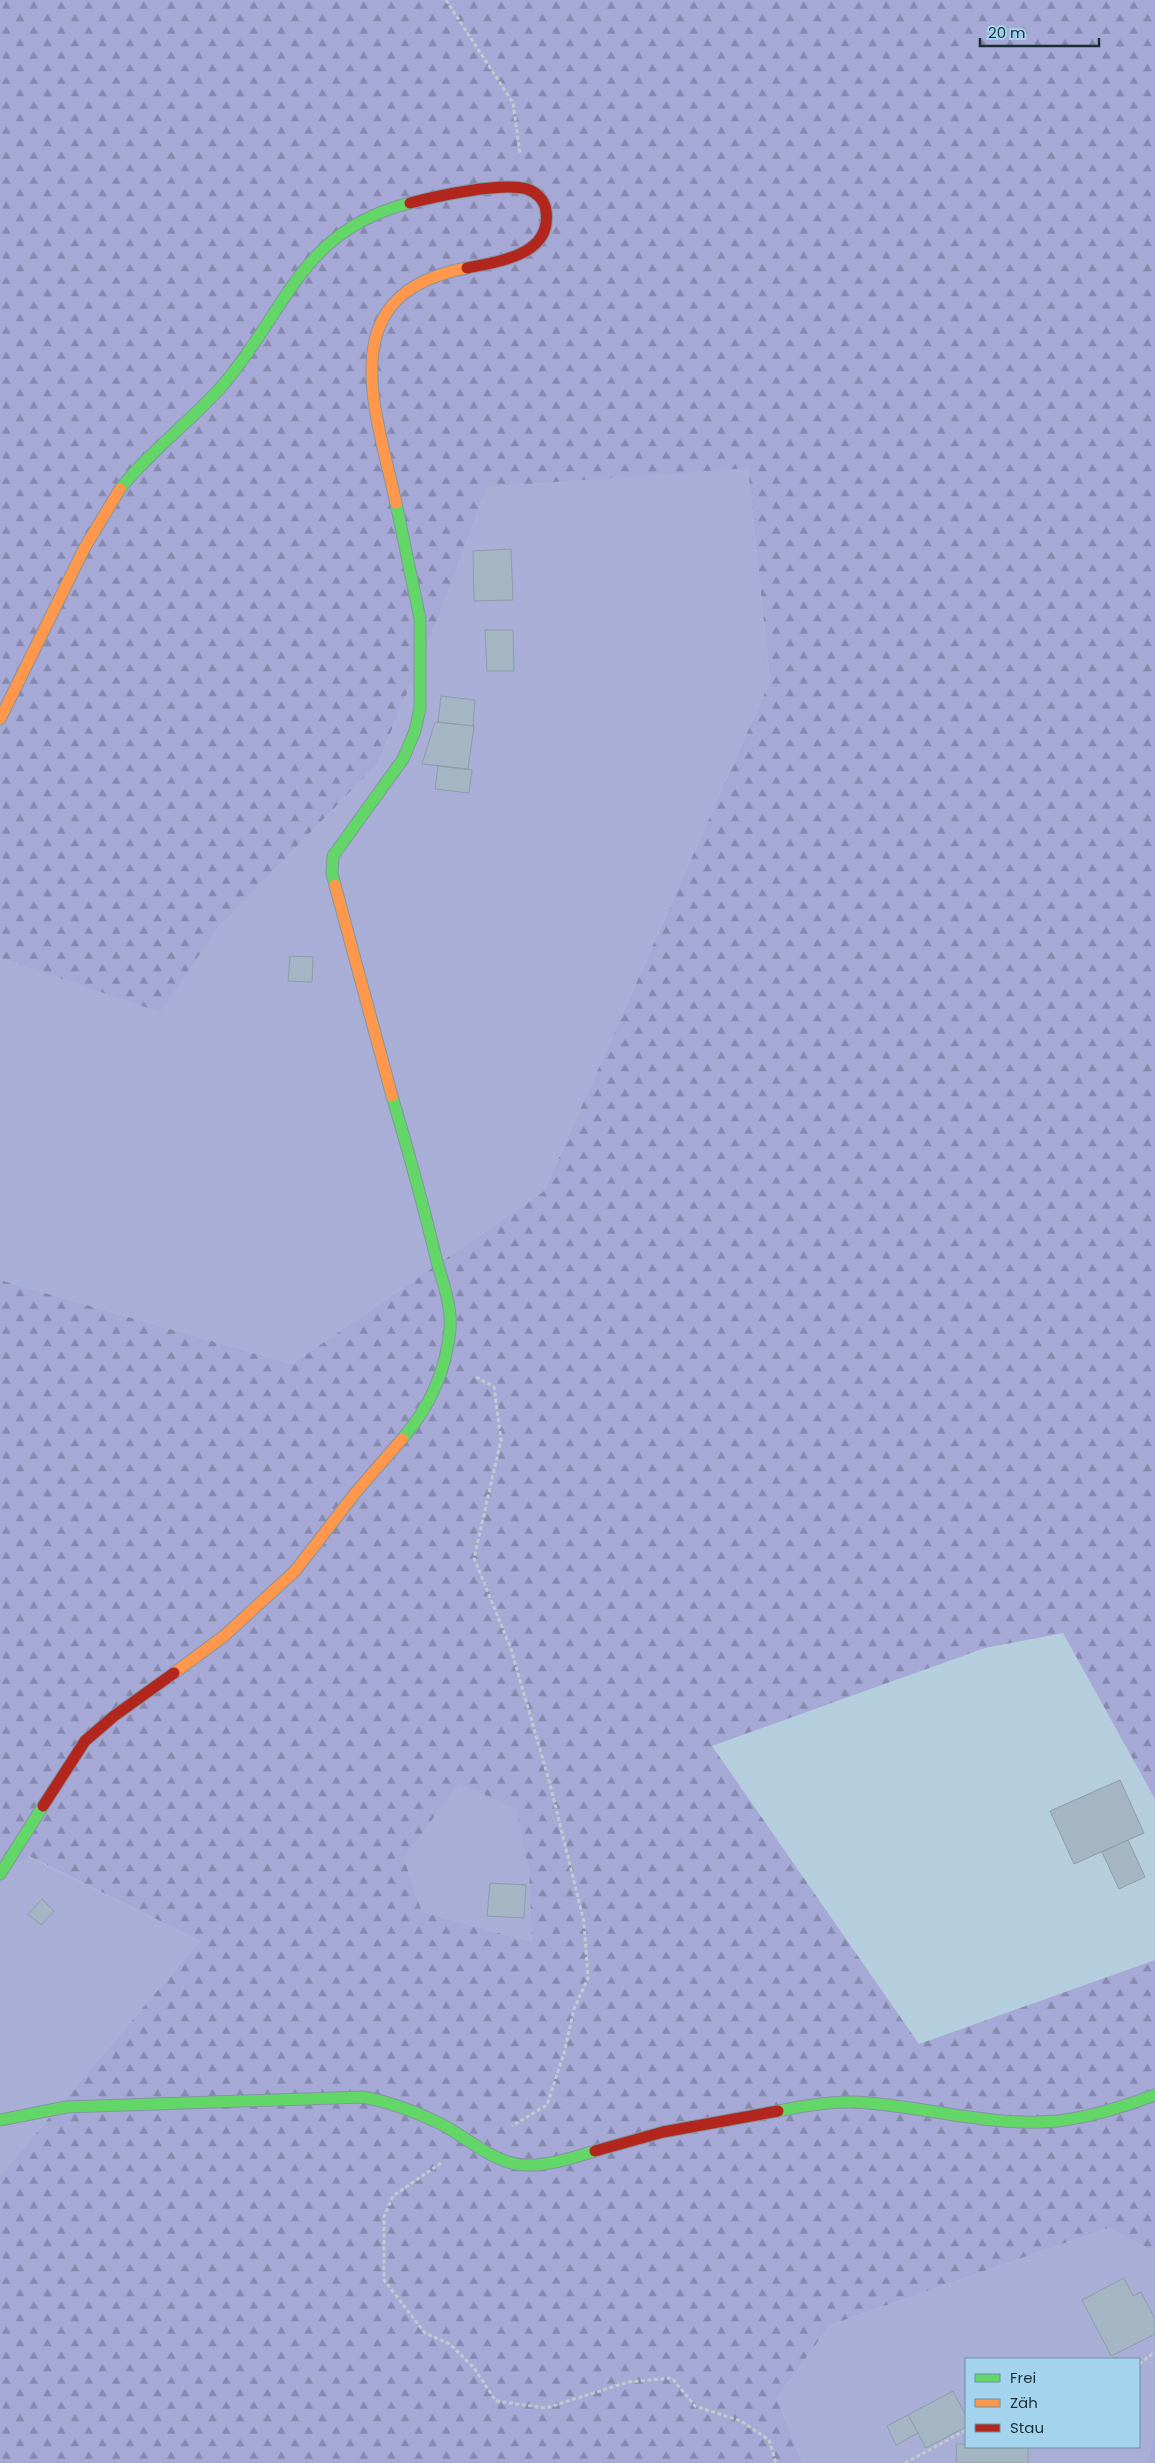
<svg xmlns="http://www.w3.org/2000/svg" width="1155" height="2463" font-family="Poppins,sans-serif">
<style>
.green{fill:#a9aed7;fill-rule:evenodd}
.forest{fill:url(#forest-firs);fill-rule:evenodd}
.building{fill:#a4b5c3;stroke:#8c9caa}
.lines{fill:none;stroke-linecap:round;stroke-linejoin:round}
.fast-casing{stroke:#8296a2;stroke-width:13}
.slow-casing{stroke:#8296a2;stroke-width:13}
.jam-casing{stroke:#8296a2;stroke-width:13}
.path{stroke:#c1c9ce;stroke-width:3;stroke-dasharray:4 2.5;stroke-linecap:butt}
.fast{stroke:#63d668;stroke-width:11}
.slow{stroke:#ff974d;stroke-width:11}
.jam{stroke:#b3261e;stroke-width:11}
</style>
<defs>
<pattern id="forest-firs" width="22" height="20" patternUnits="userSpaceOnUse" patternTransform="scale(1.25)"><rect width="22" height="20" fill="#a6a8d6"/><path d="M5 1l3.5 6h-7zM16 11l3.5 6h-7z" fill="#8689ae"/></pattern>
</defs>
<rect width="100%" height="100%" fill="#b5cedd"/>
<g class="green">
<path d="M 748,467 L 770,681 L 544,1191 L 292,1364 L 0,1280 L 0,958 L 160,1011 L 217,929 L 378,763 L 441,611 L 487,487 Z"/>
<path d="M 459,1782 L 517,1809 L 529,1872 L 532,1942 L 422,1912 L 404,1858 Z"/>
<path d="M 28,1856 L 200,1941 L 0,2175 L 0,1873 Z"/>
<path d="M 1108,2228 L 1155,2252 L 1155,2434 L 1146,2463 L 802,2463 L 777,2398 L 830,2325 ZM 966,2359 L 1139,2359 L 1139,2447 L 966,2447 Z"/>
</g>
<g class="forest">
<path d="M 0,0 L 1155,0 L 1155,1799 L 1063,1633 L 985,1648 L 712,1746 L 919,2044 L 1155,1960 L 1155,2252 L 1108,2228 L 830,2325 L 777,2398 L 802,2463 L 0,2463 L 0,2175 L 200,1941 L 29,1856 L 0,1873 L 0,1280 L 292,1364 L 544,1191 L 770,681 L 748,468 L 487,487 L 441,611 L 378,763 L 217,929 L 160,1012 L 0,958 ZM 459,1783 L 516,1809 L 529,1872 L 532,1942 L 422,1912 L 404,1858 Z"/>
<path d="M 1155,2434 L 1155,2463 L 1146,2463 Z"/>
</g>
<g class="building">
<path d="M 511,549 L 513,600 L 474,601 L 473,551 Z"/>
<path d="M 485,630 L 513,630 L 514,671 L 487,671 Z"/>
<path d="M 441,696 L 475,700 L 473,726 L 438,722 Z"/>
<path d="M 435,722 L 474,726 L 468,769 L 422,764 Z"/>
<path d="M 438,766 L 472,770 L 469,793 L 435,789 Z"/>
<path d="M 290,956 L 313,957 L 312,982 L 288,981 Z"/>
<path d="M 1120,1780 L 1144,1833 L 1074,1864 L 1050,1811 Z"/>
<path d="M 1128,1840 L 1145,1877 L 1119,1889 L 1102,1852 Z"/>
<path d="M 490,1883 L 526,1885 L 524,1918 L 487,1916 Z"/>
<path d="M 42,1899 L 54,1911 L 41,1925 L 28,1914 Z"/>
<path d="M 1124,2278 L 1133,2296 L 1141,2292 L 1155,2319 L 1155,2334 L 1111,2356 L 1082,2300 Z"/>
<path d="M 953,2391 L 966,2416 L 966,2427 L 926,2448 L 908,2415 Z"/>
<path d="M 908,2415 L 918,2433 L 896,2445 L 887,2426 Z"/>
<path d="M 956,2444 L 966,2444 L 966,2447 L 1028,2447 L 1028,2463 L 957,2463 Z"/>
</g>
<g class="lines">
<defs>
<g id="fast">
<path d="M 120,489 C 150,451 190,422 222,386 C 287,311 300,230 410,203"/>
<path d="M 335,885 L 332,874 L 333,856 L 403,759 L 415,731 L 420,708 L 420,619 L 396,503"/>
<path d="M 392,1096 C 408,1150 423,1204 436,1258 C 442,1280 452,1306 450,1329 C 446,1372 430,1407 402,1439"/>
<path d="M 0,1874 L 43,1806"/>
<path d="M 778,2111 C 808,2105 838,2100 868,2103 C 931,2108 994,2127 1057,2121 C 1091,2117 1122,2107 1155,2095"/>
<path d="M 0,2120 L 66,2107 L 363,2097 C 390,2102 414,2111 439,2123 C 466,2136 492,2163 524,2165 C 548,2166 572,2158 595,2151"/>
</g>
<g id="slow">
<path d="M 396,503 C 375,407 330,293 467,268"/>
<path d="M 0,719 L 85,547 L 120,489"/>
<path d="M 335,885 L 392,1096"/>
<path d="M 174,1673 L 224,1636 L 295,1571 L 356,1492 L 402,1439"/>
</g>
<g id="jam">
<path d="M 410,203 C 437,196 501,182 527,189 C 536,192 545,200 546,211 C 552,255 500,261 467,268"/>
<path d="M 43,1806 L 85,1741 L 114,1716 L 174,1673"/>
<path d="M 595,2151 L 663,2132 L 778,2111"/>
</g>
</defs>
<use href="#fast" class="fast-casing"/>
<use href="#slow" class="slow-casing"/>
<use href="#jam" class="jam-casing"/>
<g class="path">
<path d="M 446,0 L 513,103 L 520,153"/>
<path d="M 476,1377 L 494,1387 L 501,1440 L 474,1558 L 511,1649 L 550,1784 L 584,1922 L 588,1978 L 574,2009 L 564,2053 L 547,2105 L 512,2126"/>
<path d="M 441,2163 L 393,2196 L 384,2217 L 384,2280 L 425,2333 L 450,2344 L 474,2368 L 496,2401 L 546,2408 L 628,2382 L 672,2378 L 695,2406 L 741,2421 L 769,2440 L 776,2463"/>
<path d="M 1139,2364 L 1155,2352"/>
<path d="M 905,2463 L 966,2430"/>
</g>
<use href="#fast" class="fast"/>
<use href="#slow" class="slow"/>
<use href="#jam" class="jam"/>
</g>
<rect x="965" y="2358" width="175" height="90" fill="#a4d3ee" stroke="#6d91a5"/>
<rect x="975" y="2374" width="25" height="8" fill="#63d668" stroke="#6d91a5"/>
<text x="1010" y="2383" font-size="15" fill="#1a2d37">Frei</text>
<rect x="975" y="2399" width="25" height="8" fill="#ff974d" stroke="#6d91a5"/>
<text x="1010" y="2408" font-size="15" fill="#1a2d37">Zäh</text>
<rect x="975" y="2424" width="25" height="8" fill="#b3261e" stroke="#6d91a5"/>
<text x="1010" y="2433" font-size="15" fill="#1a2d37">Stau</text>
<path d="M980 38v8h119v-8" fill="none" stroke="#1a2d37" stroke-width="2.5"/>
<text x="988" y="38" font-size="15" fill="#1a2d37" stroke="#a4d3ee" stroke-width="4" paint-order="stroke">20 m</text>
</svg>
